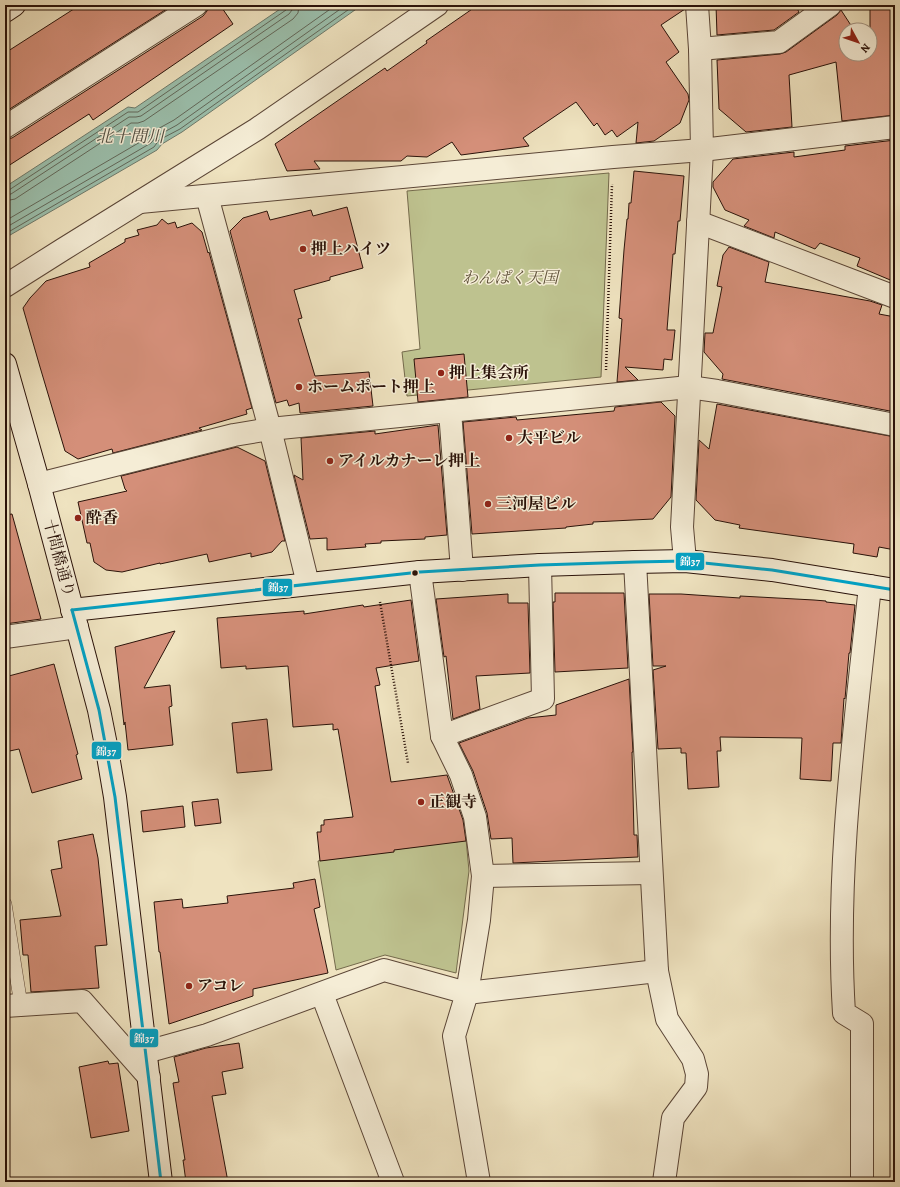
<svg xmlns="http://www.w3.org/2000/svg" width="900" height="1187" font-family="Alegreya,'Noto Serif JP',serif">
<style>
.green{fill:#bec28f;stroke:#746a4c}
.water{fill:#9bbfac;stroke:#6e7a6b}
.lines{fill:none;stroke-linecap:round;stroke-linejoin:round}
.shore{stroke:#62685a;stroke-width:1}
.building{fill:#d48f79;stroke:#2a1209}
.lane-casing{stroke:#5b4637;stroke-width:14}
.street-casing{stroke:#5b4637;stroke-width:24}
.secondary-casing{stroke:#2a1209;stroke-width:24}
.path{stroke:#2a1209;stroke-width:2.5;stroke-dasharray:1 2;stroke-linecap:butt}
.lane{stroke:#f5edd6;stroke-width:13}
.street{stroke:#f5edd6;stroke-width:22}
.secondary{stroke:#f5edd6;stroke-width:22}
.bus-1-casing{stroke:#f5edd6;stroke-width:6}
.bus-1{stroke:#02a1c4;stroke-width:3}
.poi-dot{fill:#8f2418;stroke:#f5edd6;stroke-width:1.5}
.bus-dot{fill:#2a1209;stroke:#f5edd6;stroke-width:1.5}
.labels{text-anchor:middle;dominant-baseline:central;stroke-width:3;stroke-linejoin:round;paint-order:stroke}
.poi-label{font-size:16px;font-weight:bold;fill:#2a1209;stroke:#f5edd6;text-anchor:start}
.park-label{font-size:16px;font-style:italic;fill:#5e5038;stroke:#f5edd6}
.street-label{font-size:16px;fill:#2a1209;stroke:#f5edd6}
.water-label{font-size:17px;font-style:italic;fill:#524f42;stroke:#f5edd6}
.line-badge{stroke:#f5edd6;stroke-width:1.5}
.badge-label{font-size:11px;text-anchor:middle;font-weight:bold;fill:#fff}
</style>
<rect width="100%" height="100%" fill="#efe3c0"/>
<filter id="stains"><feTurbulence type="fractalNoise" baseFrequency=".005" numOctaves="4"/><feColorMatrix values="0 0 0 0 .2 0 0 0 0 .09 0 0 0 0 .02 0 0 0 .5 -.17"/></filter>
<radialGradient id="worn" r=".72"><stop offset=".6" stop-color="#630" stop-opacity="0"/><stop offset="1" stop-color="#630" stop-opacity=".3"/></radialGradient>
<g class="green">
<path d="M 609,173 L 601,377 L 407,396 L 402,352 L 420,349 L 407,191 Z"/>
<path d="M 466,839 L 469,871 L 456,973 L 385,955 L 336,970 L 318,861 Z"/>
</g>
<path class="water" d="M 286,5 L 362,5 L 182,132 L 162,144 L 157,150 L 5,238 L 5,187 L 128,107 L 135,108 Z"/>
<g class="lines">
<g class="shore">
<path d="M 5,190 L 9,190 L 128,112 L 138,112 L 286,10 L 288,8 L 288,5"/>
<path d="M 5,195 L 11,194 L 129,117 L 136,117 L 141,116 L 289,14 L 292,10 L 293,5"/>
<path d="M 5,201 L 15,199 L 131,123 L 138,123 L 144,121 L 293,19 L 298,13 L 299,5"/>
<path d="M 5,221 L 147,138 L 154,131 L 174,120 L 336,5"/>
<path d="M 5,228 L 151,143 L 157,136 L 177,125 L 346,5"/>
<path d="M 5,234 L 154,147 L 159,140 L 180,129 L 355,5"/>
</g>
</g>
<g class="building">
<path d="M 80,5 L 173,5 L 5,112 L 5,53 Z"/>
<path d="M 210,5 L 220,5 L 233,24 L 93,120 L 89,114 L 5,168 L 5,139 L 12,138 L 203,16 L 207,11 L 208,7 Z"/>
<path d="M 478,5 L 685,5 L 685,9 L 661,25 L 679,52 L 666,62 L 688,94 L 689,100 L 680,123 L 654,141 L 636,143 L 638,122 L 617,137 L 612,130 L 605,135 L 597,123 L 594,126 L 576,102 L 523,138 L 529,146 L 461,155 L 452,142 L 427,157 L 407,156 L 401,161 L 314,161 L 320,169 L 287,171 L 275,144 L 385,68 L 387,71 L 427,43 L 426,41 Z"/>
<path d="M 716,5 L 795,5 L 799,12 L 774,30 L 717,35 Z"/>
<path d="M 870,5 L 895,5 L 895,115 L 842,121 L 836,62 L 789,75 L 792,127 L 746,132 L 719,109 L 717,60 L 780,54 L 786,52 L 837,15 L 841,10 L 854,30 L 846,30 L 846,54 L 868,54 L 870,57 Z"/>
<path d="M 895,140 L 895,282 L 857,266 L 860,258 L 820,243 L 815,249 L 775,232 L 774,238 L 744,226 L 749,220 L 725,210 L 713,187 L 713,182 L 733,159 L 794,152 L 794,157 L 845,150 L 845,146 Z"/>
<path d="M 634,171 L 684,176 L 680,221 L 678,221 L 675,254 L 673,254 L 667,330 L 675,330 L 672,360 L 664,359 L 663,370 L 625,367 L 638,380 L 617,382 L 622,319 L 619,318 L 624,250 L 627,219 L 628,219 L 629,203 L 631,203 Z"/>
<path d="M 347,207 L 363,268 L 330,277 L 330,280 L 294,290 L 302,318 L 298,319 L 315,376 L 369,372 L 373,406 L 300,413 L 299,403 L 289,406 L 287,400 L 276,403 L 230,231 L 243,218 L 267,211 L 270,220 L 311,210 L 313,216 Z"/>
<path d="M 162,219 L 168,224 L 175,222 L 177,228 L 192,223 L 202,232 L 208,253 L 209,252 L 252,408 L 246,410 L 247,414 L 199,428 L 202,430 L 113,453 L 112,449 L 78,459 L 65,451 L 40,367 L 23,308 L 30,298 L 46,281 L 90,267 L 89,263 L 125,242 L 125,239 L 139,235 L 137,230 L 157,225 Z"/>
<path d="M 729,247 L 769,262 L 765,282 L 870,301 L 882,305 L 879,314 L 895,317 L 895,412 L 722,379 L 723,374 L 704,352 L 705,333 L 713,333 L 722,287 L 717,286 L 723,255 Z"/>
<path d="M 464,354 L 468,397 L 418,402 L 414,359 Z"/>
<path d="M 661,402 L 675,416 L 671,497 L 653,519 L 593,522 L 593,524 L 566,527 L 566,528 L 472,534 L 463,422 L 516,417 L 517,420 L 614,411 L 615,407 Z"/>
<path d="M 717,404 L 895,437 L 895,550 L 879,547 L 877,557 L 853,553 L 854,544 L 739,528 L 740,525 L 715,520 L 696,500 L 699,440 L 709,449 Z"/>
<path d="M 438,425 L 447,535 L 425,537 L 425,539 L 381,541 L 381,543 L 365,544 L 366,547 L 327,550 L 327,538 L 310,539 L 294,475 L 303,480 L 301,438 L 375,431 L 375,434 Z"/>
<path d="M 237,447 L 265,461 L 285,541 L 282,541 L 272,552 L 251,557 L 251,553 L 209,562 L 207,554 L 160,564 L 160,563 L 122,572 L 106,570 L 94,562 L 90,543 L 87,543 L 78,502 L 127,491 L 125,489 L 121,476 Z"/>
<path d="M 12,514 L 41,619 L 5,624 L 5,515 Z"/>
<path d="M 555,593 L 624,593 L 628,668 L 555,672 L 553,602 L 555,602 Z"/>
<path d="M 508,594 L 508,603 L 528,603 L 530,673 L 476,676 L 480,709 L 453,719 L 446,656 L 444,657 L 436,599 Z"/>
<path d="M 649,594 L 681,594 L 740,598 L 740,596 L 814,600 L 826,601 L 826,602 L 855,605 L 850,653 L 849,653 L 845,699 L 844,698 L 841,743 L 833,743 L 831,781 L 800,779 L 802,738 L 720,737 L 721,751 L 717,751 L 719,787 L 688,789 L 686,753 L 681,753 L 681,748 L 658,749 L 653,670 L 666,666 L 653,666 Z"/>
<path d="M 411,600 L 419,661 L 376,668 L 380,685 L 375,686 L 391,782 L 447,775 L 463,820 L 466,841 L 394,850 L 394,852 L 320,861 L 317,832 L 321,832 L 321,825 L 324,825 L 324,820 L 353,817 L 338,729 L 333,730 L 333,724 L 293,727 L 288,666 L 246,669 L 246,666 L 221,668 L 217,618 L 304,611 L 304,614 L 363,605 L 364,607 Z"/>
<path d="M 175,631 L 144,688 L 170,685 L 172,706 L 169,707 L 173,745 L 128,750 L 125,722 L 124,725 L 115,647 Z"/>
<path d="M 54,664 L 78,754 L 76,755 L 82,779 L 32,793 L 19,749 L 5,752 L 5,677 Z"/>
<path d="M 629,679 L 633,752 L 632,752 L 634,835 L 637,835 L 638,857 L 513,863 L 512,838 L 491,839 L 487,813 L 473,771 L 459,743 L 528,718 L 556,715 L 556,705 Z"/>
<path d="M 267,719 L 272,770 L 237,773 L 232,723 Z"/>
<path d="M 218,799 L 221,823 L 195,826 L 192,802 Z"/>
<path d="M 183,806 L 185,827 L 143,832 L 141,811 Z"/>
<path d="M 93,834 L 98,858 L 107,945 L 95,946 L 99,988 L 31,992 L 28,955 L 23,955 L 20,920 L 61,916 L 51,870 L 62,868 L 58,841 Z"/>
<path d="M 315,879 L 320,907 L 314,909 L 328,973 L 253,989 L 253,996 L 169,1024 L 160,952 L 159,952 L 154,902 L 182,899 L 183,908 L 228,903 L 227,896 L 294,888 L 293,883 Z"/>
<path d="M 239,1043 L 243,1068 L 222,1072 L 226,1094 L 212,1096 L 228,1182 L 186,1182 L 183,1160 L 185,1160 L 173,1083 L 179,1082 L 174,1057 L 206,1048 Z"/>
<path d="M 108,1061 L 109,1064 L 118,1063 L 129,1131 L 91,1138 L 79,1067 Z"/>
</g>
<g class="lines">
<defs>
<path id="lane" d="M 5,904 L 21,1005"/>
<g id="street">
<path d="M 700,49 L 779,42 L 830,5"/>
<path d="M 5,127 L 196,5"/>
<path d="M 207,196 L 270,429 L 308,584"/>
<path d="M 140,202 L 613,157 L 702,150 L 895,127"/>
<path d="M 698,222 L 895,297"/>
<path d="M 5,286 L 62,250 L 257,129 L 437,5"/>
<path d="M 450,411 L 462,570"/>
<path d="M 39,484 L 234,435 L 270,429 L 689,387 L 717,391 L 895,425"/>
<path d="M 685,561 L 682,527 L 702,150 L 700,49 L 697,5"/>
<path d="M 635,562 L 657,971 L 667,1019 L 693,1059 L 697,1074 L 696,1087 L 673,1118 L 664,1182"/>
<path d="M 420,572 L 442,736 L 461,775 L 475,817 L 483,876 L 479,920 L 467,993 L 454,1036 L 479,1182"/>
<path d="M 5,637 L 77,627"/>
<path d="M 442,736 L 543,699 L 540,565"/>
<path d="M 483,876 L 651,873"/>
<path d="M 322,994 L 393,1182"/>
<path d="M 5,1006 L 82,1001 L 149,1077"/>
<path d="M 146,1052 L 207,1035 L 384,970 L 467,993 L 657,971"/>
<path d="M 862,1182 L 862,1024 L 844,1013 C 835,871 855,728 870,586"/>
</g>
<g id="secondary">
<path d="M 5,11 L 14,5"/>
<path d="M 5,364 L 39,484 L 99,710 L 107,750 L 115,797 L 161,1182"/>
<path d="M 72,610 L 420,572 L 540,565 L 635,562 L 685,561 L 772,570 L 895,590"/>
</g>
</defs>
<use href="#lane" class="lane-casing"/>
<use href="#street" class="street-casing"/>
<use href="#secondary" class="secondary-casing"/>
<g class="path">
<path d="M 606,370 L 612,184"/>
<path d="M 380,602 L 408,763"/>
</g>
<use href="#lane" class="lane"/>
<use href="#street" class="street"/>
<use href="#secondary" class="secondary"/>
<defs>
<g id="bus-1">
<path d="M 72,610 L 420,572 L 540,565 L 635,562 L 685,561 L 772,570 L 895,590"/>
<path d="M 72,610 L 99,710 L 115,797 L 161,1182"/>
</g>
</defs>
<use href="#bus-1" class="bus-1-casing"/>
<use href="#bus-1" class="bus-1"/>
</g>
<g class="poi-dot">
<circle cx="303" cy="249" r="4"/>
<circle cx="441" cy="373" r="4"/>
<circle cx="299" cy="387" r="4"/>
<circle cx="509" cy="438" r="4"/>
<circle cx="330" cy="461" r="4"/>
<circle cx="488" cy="504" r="4"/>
<circle cx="78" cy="518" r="4"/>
<circle cx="421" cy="802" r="4"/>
<circle cx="189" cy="986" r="4"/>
</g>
<circle class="bus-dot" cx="415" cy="573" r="3.5"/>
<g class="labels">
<g class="poi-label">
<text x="311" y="249">押上ハイツ</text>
<text x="449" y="373">押上集会所</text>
<text x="307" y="387">ホームポート押上</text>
<text x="517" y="438">大平ビル</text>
<text x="338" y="461">アイルカナーレ押上</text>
<text x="496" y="504">三河屋ビル</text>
<text x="86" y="518">酔香</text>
<text x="429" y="802">正観寺</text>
<text x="197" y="986">アコレ</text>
</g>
<g class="park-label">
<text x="510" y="278">わんぱく天国</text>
</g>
<g class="street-label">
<text transform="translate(59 558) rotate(75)">十間橋通り</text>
</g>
<g class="water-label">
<text x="130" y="136">北十間川</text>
</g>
</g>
<g class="line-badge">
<rect x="675" y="552" width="30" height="19" rx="4" fill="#02a1c4"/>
<rect x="262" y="578" width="31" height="19" rx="4" fill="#02a1c4"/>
<rect x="91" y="741" width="31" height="19" rx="4" fill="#02a1c4"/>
<rect x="129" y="1028" width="30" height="20" rx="4" fill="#02a1c4"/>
</g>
<g class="badge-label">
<text x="690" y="565">錦37</text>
<text x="278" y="591">錦37</text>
<text x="106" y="755">錦37</text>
<text x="144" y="1042">錦37</text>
</g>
<rect width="900" height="1187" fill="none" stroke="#efe3c0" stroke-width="20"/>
<rect x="6" y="6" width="888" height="1175" fill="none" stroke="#2a1209" stroke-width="2"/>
<rect x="10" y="10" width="880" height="1167" fill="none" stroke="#2a1209"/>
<g transform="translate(858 42) rotate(130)"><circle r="19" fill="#f5edd6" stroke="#a49584"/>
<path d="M0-3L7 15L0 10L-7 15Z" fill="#8f2418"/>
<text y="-6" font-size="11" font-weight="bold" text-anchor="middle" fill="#2a1209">N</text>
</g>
<rect width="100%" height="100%" filter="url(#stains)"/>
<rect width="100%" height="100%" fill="url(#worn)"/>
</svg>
